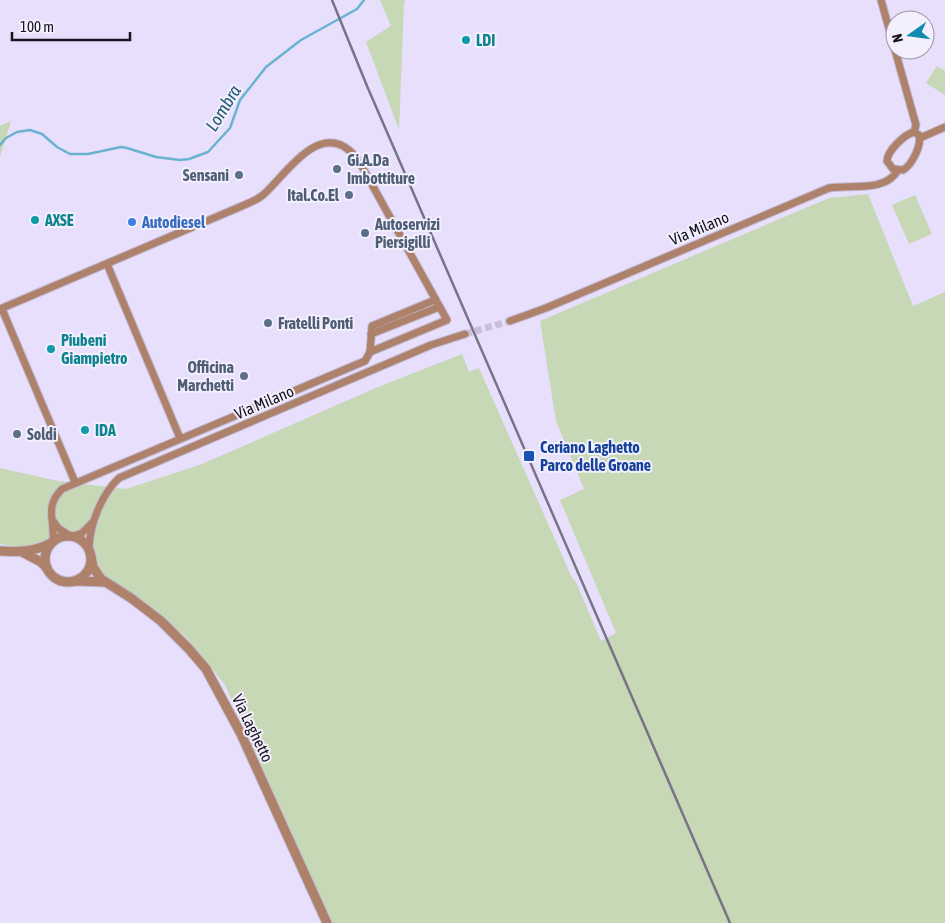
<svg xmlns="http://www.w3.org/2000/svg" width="945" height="923" font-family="'Asap Condensed',sans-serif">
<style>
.green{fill:#c6d8b5}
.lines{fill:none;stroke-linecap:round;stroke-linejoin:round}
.stream{stroke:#6ab3d0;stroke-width:2.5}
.minor-tunnel{stroke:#c8c0db;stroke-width:7;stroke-dasharray:7 3.5;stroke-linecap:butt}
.minor-casing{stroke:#c2bad4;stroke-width:9}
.tertiary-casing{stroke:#c2bad4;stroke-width:11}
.minor{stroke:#ae816a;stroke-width:7}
.tertiary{stroke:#ae816a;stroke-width:9}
.rail{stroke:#797387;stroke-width:2.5}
.culture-dot{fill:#0f9aa8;stroke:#f3effd;stroke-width:2}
.service-dot{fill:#5c6f8a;stroke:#f3effd;stroke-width:2}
.shop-dot{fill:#3f7fe0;stroke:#f3effd;stroke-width:2}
.transit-dot{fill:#1a4fb4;stroke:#f3effd;stroke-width:2}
.labels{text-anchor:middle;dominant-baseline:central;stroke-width:4;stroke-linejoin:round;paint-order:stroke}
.culture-label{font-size:16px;font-weight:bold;fill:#0d838f;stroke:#f3effd;text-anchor:start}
.service-label{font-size:16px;font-weight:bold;fill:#4e5e75;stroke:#f3effd;text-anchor:start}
.shop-label{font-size:16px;font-weight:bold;fill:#366cbe;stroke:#f3effd;text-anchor:start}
.street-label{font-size:16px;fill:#17131f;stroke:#f3effd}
.transit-label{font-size:16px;font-weight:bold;fill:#164399;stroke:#f3effd;text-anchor:start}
.water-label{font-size:18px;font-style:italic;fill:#1f596e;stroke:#f3effd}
</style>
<rect width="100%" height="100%" fill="#e7dffc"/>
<g class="green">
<path d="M 380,0 L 406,0 L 404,3 L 399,130 L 366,42 L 391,26 Z"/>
<path d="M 937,66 L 945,71 L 945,95 L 926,83 Z"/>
<path d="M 11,121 L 0,157 L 0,126 Z"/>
<path d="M 868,194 L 913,306 L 945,292 L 945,923 L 332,923 L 225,685 L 186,637 L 143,602 L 102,574 C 95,564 96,547 86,539 C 69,525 48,540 31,545 C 21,548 10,545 0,544 L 0,468 L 58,481 L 126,489 L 202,464 L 378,387 L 462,354 L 469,372 L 479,368 L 573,580 L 575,580 L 601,641 L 616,633 L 560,500 L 584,489 L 556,421 L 540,321 L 829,198 Z"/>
<path d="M 915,195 L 932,234 L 909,244 L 892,205 Z"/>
</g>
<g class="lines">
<path class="stream" d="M 0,145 L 6,138 L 17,132 L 30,130 L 42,134 L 57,147 L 70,154 L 88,154 L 121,147 L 127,148 L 156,157 L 180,160 L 189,159 L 208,152 L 230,128 L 240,100 L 266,67 L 301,40 L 357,9 L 364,0"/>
<path class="minor-tunnel" d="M 465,334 L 510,321"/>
<defs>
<g id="minor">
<path d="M 881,0 L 916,125 L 914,132"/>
<path d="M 914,132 L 919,135 C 922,145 912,165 903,170 L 893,169 L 887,161 C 887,151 905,134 914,132 Z"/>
<path d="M 920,138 L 945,127"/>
<path d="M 107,264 L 180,438"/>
<path d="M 0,309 L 242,206 C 249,203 257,200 263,195 C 284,177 317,122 350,151 C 354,154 357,159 360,163 L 447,320 L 370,352"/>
<path d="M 2,309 L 75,482"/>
<path d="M 510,321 L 546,308 L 829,188 C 851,184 885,193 898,170"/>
<path d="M 371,334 L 439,307"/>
<path d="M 54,522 L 58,528 L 70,536"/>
<path d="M 73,536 L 82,533 L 93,522"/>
<path d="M 53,542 C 55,520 44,507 62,489 L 365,361 L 370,352 L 372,326 L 435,300"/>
<path d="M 89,548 C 90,524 101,495 119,478 L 431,345 L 465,334"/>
</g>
<g id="tertiary">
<circle cx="68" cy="559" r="23"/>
<path d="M 0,551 C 19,552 34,552 51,543"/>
<path d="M 22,552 L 41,562 L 47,568"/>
<path d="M 91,556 L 93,567 L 101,579 L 131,598 L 161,621 L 189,649 L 206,669 L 241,734 L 327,923"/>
<path d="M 76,581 L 105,582"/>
</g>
</defs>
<use href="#minor" class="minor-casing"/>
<use href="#tertiary" class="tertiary-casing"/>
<use href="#minor" class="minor"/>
<use href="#tertiary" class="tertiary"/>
<path class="rail" d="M 332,0 L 367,86 L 730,923"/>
</g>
<g class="culture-dot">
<circle cx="466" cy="40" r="5"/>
<circle cx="35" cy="220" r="5"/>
<circle cx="51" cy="349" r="5"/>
<circle cx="85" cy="430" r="5"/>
</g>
<g class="service-dot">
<circle cx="337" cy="169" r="5"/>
<circle cx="239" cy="175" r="5"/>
<circle cx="349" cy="195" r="5"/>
<circle cx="365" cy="233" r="5"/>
<circle cx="268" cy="323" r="5"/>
<circle cx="244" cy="376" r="5"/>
<circle cx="17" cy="434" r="5"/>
</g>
<circle class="shop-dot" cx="132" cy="222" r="5"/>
<rect class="transit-dot" x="523" y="450" width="12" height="12" rx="2.5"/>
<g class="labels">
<g class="culture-label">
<text x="476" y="40">LDI</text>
<text x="45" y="220">AXSE</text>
<text x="61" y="340">Piubeni<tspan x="61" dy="18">Giampietro</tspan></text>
<text x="95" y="430">IDA</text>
</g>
<g class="service-label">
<text x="347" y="160">Gi.A.Da<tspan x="347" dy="18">Imbottiture</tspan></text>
<text x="229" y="175" text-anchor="end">Sensani</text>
<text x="339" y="195" text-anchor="end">Ital.Co.El</text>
<text x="375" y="224">Autoservizi<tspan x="375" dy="18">Piersigilli</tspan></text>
<text x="278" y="323">Fratelli Ponti</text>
<text x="234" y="367" text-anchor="end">Officina<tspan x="234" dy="18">Marchetti</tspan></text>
<text x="27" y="434">Soldi</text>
</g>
<g class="shop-label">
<text x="142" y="222">Autodiesel</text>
</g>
<g class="street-label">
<text transform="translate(699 228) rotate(-23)">Via Milano</text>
<text transform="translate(264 402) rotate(-23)">Via Milano</text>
<text transform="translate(253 728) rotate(64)">Via Laghetto</text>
</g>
<g class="transit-label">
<text x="540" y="447">Ceriano Laghetto<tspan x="540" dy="18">Parco delle Groane</tspan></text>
</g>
<g class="water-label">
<text transform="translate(223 108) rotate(-58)">Lombra</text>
</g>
</g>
<g transform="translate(910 35) rotate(256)"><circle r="24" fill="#f3effd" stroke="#9b97a4"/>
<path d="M0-4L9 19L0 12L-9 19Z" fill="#118aad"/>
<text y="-8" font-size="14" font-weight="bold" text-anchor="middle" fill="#17131f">N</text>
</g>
<path d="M12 32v8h118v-8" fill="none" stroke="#17131f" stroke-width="2.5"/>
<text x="20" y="32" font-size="15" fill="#17131f" stroke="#f3effd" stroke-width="4" paint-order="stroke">100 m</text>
</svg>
